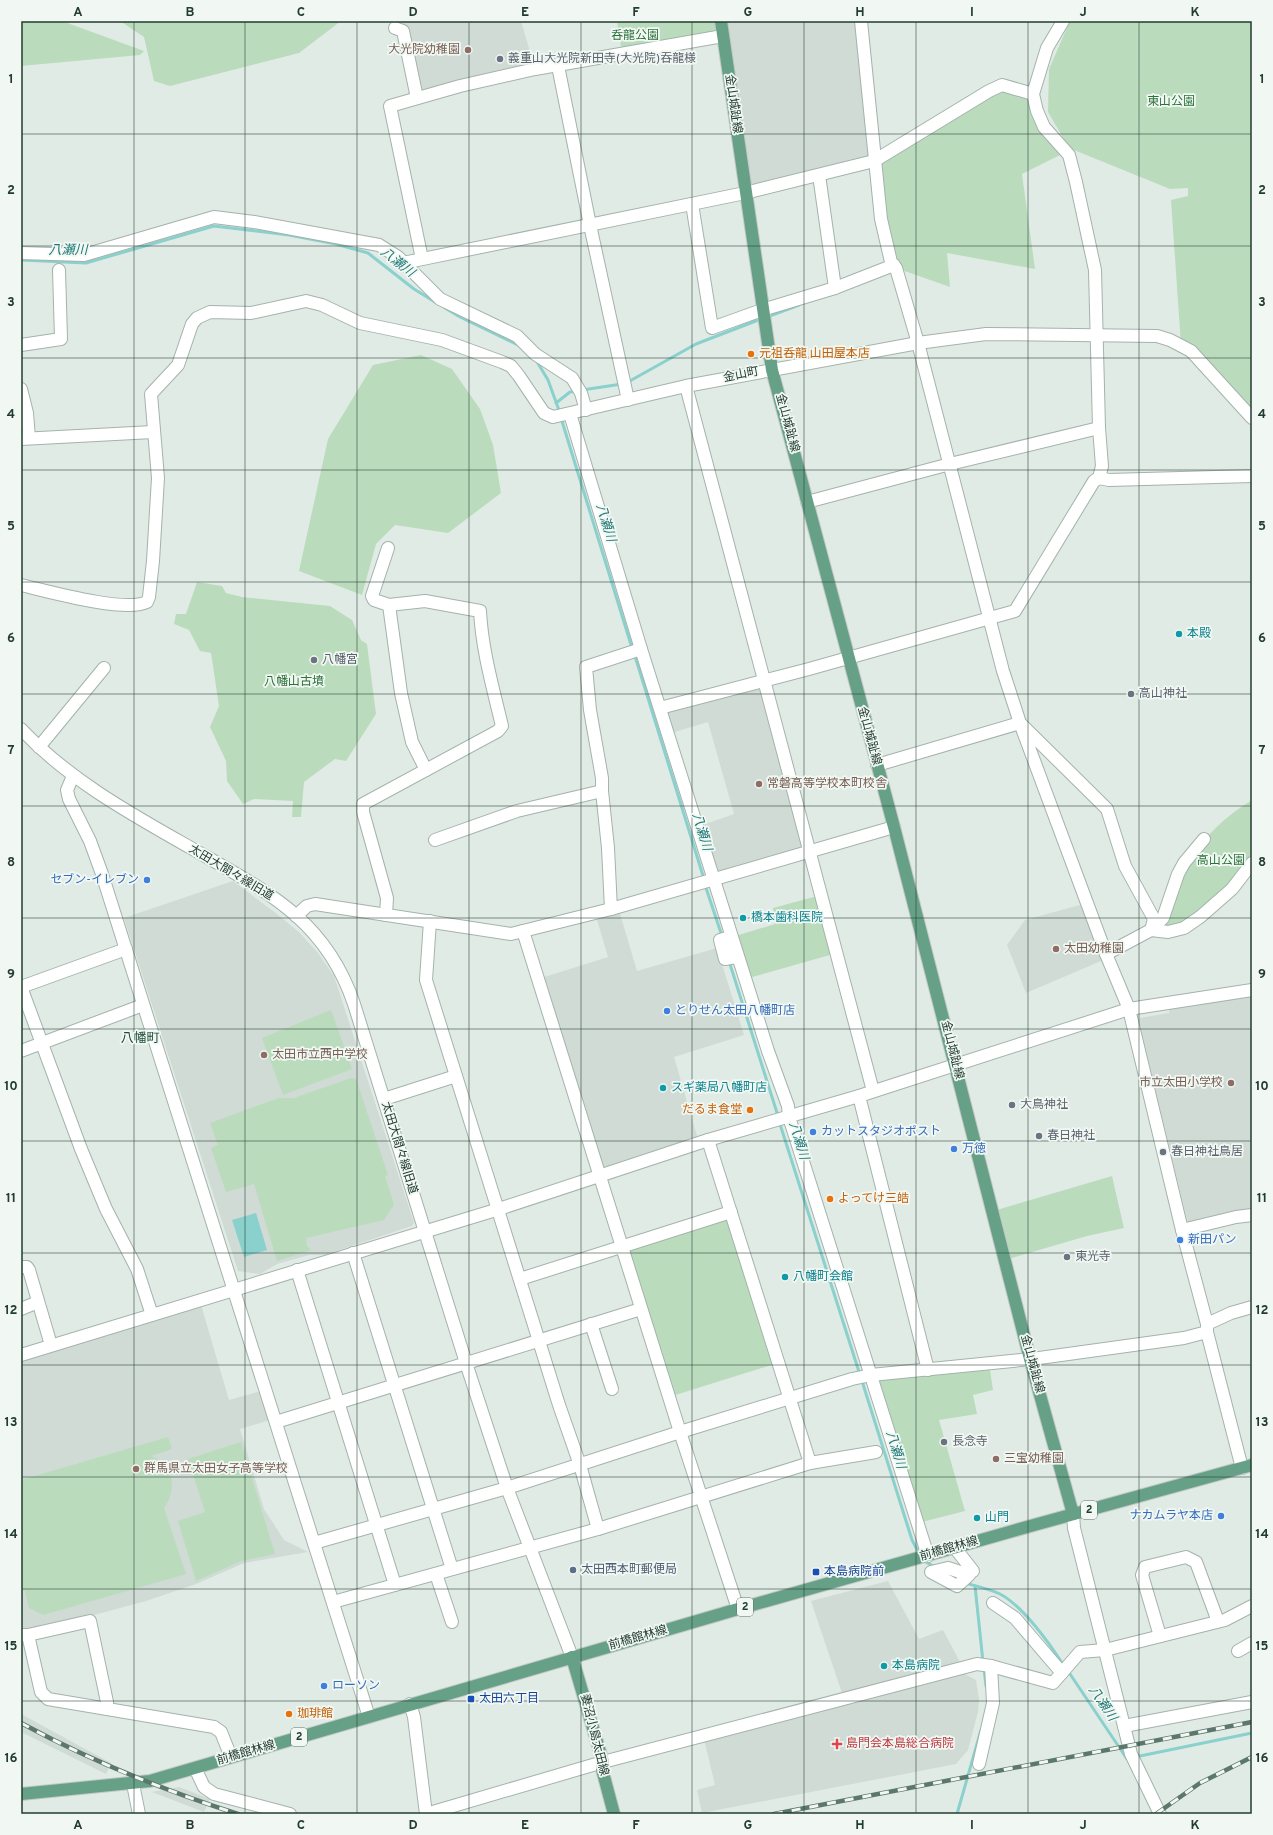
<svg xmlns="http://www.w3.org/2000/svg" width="1273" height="1835" font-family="Overpass,'Noto Sans JP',sans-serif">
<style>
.built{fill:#cfdbd4}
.green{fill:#badcbd}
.water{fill:#8ad0cd}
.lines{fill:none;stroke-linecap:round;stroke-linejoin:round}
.stream{stroke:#8ad0cd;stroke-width:3}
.minor-casing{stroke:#a4b3ab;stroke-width:14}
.major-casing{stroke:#c1c8c5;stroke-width:14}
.minor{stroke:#fff;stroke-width:12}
.major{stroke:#66a087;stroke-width:12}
.rail-casing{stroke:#5c776b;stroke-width:4.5}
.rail{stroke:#f1f8f3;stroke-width:3;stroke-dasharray:9;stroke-linecap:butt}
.grid{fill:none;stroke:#223c30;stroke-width:1;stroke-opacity:0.55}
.education-dot{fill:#8d6e63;stroke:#f1f8f3;stroke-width:1.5}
.worship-dot{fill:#6b7280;stroke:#f1f8f3;stroke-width:1.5}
.food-dot{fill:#e8710a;stroke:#f1f8f3;stroke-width:1.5}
.culture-dot{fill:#0f9aa8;stroke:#f1f8f3;stroke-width:1.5}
.shop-dot{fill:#3f7fe0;stroke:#f1f8f3;stroke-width:1.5}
.service-dot{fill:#5c6f8a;stroke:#f1f8f3;stroke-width:1.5}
.transit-dot{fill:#1a4fb4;stroke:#f1f8f3;stroke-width:1.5}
.health-dot{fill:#e0444e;stroke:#f1f8f3;stroke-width:1.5}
.labels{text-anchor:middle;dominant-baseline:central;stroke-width:3.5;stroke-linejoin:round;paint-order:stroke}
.shield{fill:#f1f8f3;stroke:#60746a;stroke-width:1}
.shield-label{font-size:11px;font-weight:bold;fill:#223c30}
.park-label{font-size:12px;fill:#2d723b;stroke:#f1f8f3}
.education-label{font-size:12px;fill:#785e54;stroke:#f1f8f3;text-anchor:start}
.worship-label{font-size:12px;fill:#5b616d;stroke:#f1f8f3;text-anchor:start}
.street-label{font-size:12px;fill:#223c30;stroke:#f1f8f3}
.food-label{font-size:12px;fill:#c56008;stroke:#f1f8f3;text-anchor:start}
.culture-label{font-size:12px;fill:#0d838f;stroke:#f1f8f3;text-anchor:start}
.shop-label{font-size:12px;fill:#366cbe;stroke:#f1f8f3;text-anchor:start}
.service-label{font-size:12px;fill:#4e5e75;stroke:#f1f8f3;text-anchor:start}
.transit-label{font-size:12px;fill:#164399;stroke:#f1f8f3;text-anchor:start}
.health-label{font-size:12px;fill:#be3a42;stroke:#f1f8f3;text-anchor:start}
.water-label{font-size:13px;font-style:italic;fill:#1d7675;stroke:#f1f8f3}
.neighbourhood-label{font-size:13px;fill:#1e4d39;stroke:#f1f8f3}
.neatline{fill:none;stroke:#223c30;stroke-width:1.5}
.grid-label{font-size:13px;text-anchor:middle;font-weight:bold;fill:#223c30}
</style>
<rect width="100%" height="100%" fill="#e1ebe5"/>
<g class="built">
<path d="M 403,21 L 521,21 L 535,69 L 417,98 L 403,31 Z"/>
<path d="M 720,21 L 859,21 L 874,161 L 746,192 Z"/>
<path d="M 764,681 L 809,851 L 714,880 L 697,827 L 734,814 L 708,722 L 668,734 L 660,708 Z"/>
<path d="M 233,881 L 277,914 L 300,933 L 318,953 L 334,976 L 414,1223 L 412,1226 L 324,1255 L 309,1255 L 277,1264 L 260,1274 L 238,1271 L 124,918 Z"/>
<path d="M 1087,903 L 1108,958 L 1026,993 L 1007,945 L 1025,920 Z"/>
<path d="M 618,907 L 637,971 L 717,948 L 744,1035 L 674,1057 L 699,1143 L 600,1176 L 538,979 L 608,957 L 595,913 Z"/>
<path d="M 1252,996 L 1252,1211 L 1192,1224 L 1187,1220 L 1139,1021 L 1140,1018 L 1169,1013 L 1169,1009 Z"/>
<path d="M 201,1305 L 229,1400 L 261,1391 L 270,1420 L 240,1429 L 264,1509 L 284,1540 L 308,1552 L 244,1563 L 196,1584 L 146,1601 L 94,1615 L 28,1629 L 21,1629 L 21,1359 Z"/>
<path d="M 888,1581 L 919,1639 L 943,1630 L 960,1662 L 915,1676 L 843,1696 L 811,1601 Z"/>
<path d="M 961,1672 L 976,1680 L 979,1699 L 978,1712 L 968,1750 L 956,1764 L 702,1813 L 697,1790 L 715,1785 L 704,1739 Z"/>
<path d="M 21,1714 L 111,1763 L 106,1774 L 21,1732 Z"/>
<path d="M 179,1787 L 210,1799 L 204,1812 L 152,1792 Z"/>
</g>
<g class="green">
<path d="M 21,21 L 62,21 L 144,51 L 140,55 L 21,66 Z"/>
<path d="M 120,21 L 341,21 L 299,53 L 170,86 L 154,81 L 144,37 Z"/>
<path d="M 617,21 L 721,21 L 723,36 L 622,53 Z"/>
<path d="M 1070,21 L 1252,21 L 1252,418 L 1181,345 L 1171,200 L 1188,196 L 1188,188 L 1170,189 L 1069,148 L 1048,112 L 1049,69 Z"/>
<path d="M 1002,85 L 1033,94 L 1044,127 L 1060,155 L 1022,174 L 1035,269 L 947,253 L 950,287 L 896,268 L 874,161 Z"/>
<path d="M 421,355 L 452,369 L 480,409 L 493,445 L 501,493 L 448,533 L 395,525 L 376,544 L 362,595 L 299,571 L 328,439 L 373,365 Z"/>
<path d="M 197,582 L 222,586 L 226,593 L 242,597 L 330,606 L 352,620 L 361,640 L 367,644 L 376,714 L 346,761 L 335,759 L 304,782 L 301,817 L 292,817 L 293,801 L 254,799 L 243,804 L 227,781 L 226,761 L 210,727 L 219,706 L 211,653 L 200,651 L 189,630 L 174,624 L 176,614 L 186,614 Z"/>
<path d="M 1252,800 L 1252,864 L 1184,928 L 1151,930 C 1177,876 1199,832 1252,800 Z"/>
<path d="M 821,895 L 837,953 L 745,979 L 732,937 L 775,924 L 773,908 Z"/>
<path d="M 331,1010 L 352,1069 L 283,1095 L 262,1038 Z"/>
<path d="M 351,1078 L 356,1079 L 388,1175 L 385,1176 L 394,1205 L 384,1220 L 306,1238 L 307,1246 L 311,1250 L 277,1261 L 254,1184 L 226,1192 L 211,1148 L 218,1145 L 210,1123 L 279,1098 L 294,1098 Z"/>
<path d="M 1112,1176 L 1124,1228 L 1087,1236 L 1005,1260 L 993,1211 Z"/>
<path d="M 731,1212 L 778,1363 L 669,1397 L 622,1247 Z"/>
<path d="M 990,1370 L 993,1390 L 973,1395 L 977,1414 L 939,1420 L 965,1511 L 922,1522 L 876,1378 Z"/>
<path d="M 168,1437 L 172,1449 L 151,1456 C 175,1466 177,1490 164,1508 L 186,1574 L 43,1615 L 29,1608 L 25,1590 L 21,1591 L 21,1480 Z"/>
<path d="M 241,1442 L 275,1554 L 241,1561 L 196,1581 L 178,1521 L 205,1512 L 188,1459 Z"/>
</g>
<path class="water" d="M 256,1213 L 267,1250 L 244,1257 L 232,1220 Z"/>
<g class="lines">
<g class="stream">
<path d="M 21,260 L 86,263 L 214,226 L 289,235 L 336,244 L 368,253 L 414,289 L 435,302"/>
<path d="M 445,308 L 460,317 L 518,345"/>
<path d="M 767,317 L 799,305"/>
<path d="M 536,360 L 548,380 L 560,413"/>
<path d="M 628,382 L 696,344 L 761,319"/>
<path d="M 582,390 L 622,384"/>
<path d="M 556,403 L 570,392 L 577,391"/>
<path d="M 561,418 L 632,648"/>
<path d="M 634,653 L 704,879"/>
<path d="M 705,885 L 722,936"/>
<path d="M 729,961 L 778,1116"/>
<path d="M 779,1121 L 860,1375"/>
<path d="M 862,1381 L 912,1540 L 920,1555"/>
<path d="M 922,1560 L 935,1567"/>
<path d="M 965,1583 C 976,1586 990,1589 1000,1594 C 1023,1606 1050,1644 1064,1666"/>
<path d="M 975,1586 L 983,1662"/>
<path d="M 984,1668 L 986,1686"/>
<path d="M 1068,1671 L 1127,1759"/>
<path d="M 1135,1757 L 1252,1733"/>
<path d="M 957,1814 L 981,1730"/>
</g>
<defs>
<g id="minor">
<path d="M 861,21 L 881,219 L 891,262 L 896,268 L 918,343 L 1003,671 L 1020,723 L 1106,954 L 1129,1009 L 1182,1230 L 1207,1324 L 1207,1332 L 1242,1468"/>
<path d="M 1063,21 L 1047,48 L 1033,94 L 1037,111 L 1044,127 L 1069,155 L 1076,182 L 1095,270 L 1099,428 L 1102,466 L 1099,478 L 1109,480 L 1252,476"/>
<path d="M 395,28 L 403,31 L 417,98"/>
<path d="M 558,66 L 590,225 L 628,400"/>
<path d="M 692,204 L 712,328 L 762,310 L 835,288 L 819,175"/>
<path d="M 21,253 L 84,255 L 214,217 L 254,222 L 379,245 L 398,257 L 440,299 L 517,336 L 535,354 L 572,378 L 581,393 L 586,410"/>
<path d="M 422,259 L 390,106 L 460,86 L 535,69 L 723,36"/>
<path d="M 403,263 L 745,193 L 874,161 L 989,91 L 1002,85 L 1033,94"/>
<path d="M 835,288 L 894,265"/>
<path d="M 21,345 L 61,339 L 59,270"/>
<path d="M 686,386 L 873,1091"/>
<path d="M 21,389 L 27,413 L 29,438"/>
<path d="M 570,414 L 641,649 L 768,1051 L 788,1106 L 789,1117 L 928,1556"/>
<path d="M 21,439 L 153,432"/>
<path d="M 807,502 L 950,464 L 1099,428"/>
<path d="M 21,585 C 47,591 125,613 147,602 L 149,597 L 153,561 L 158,478 L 151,394 L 178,365 L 192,324 L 197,318 L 210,312 L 251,313 L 306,301 L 322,305 L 360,323 L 442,340 L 502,362 L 511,366 L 519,376 L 544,413 L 553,417 L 686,386 L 918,343 L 986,334 L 1157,336 L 1170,340 L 1191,351 L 1252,418"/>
<path d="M 389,605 L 401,693 L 412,742 L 426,770"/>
<path d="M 660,708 L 809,669 L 1015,611 L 1094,481 L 1099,478"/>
<path d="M 1022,725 L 1107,809 L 1125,866 L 1154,919 L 1151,930"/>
<path d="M 21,729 C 69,780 131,814 191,848 C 264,890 325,918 354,1004 L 466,1363 L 507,1488 L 572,1657"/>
<path d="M 39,747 L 104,668"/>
<path d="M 877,765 L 1020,723"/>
<path d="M 73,776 L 67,790 L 69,799 L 90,841 L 102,874 L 369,1717"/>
<path d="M 435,840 L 517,811 L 602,791"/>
<path d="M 611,909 L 608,848 L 602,791 L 602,778 L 590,710 L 586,667 L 641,649"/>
<path d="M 386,915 L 387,898 L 363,812 L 363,804 L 498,731 L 502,726 C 493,688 482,650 480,611 L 425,601 L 389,605 L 374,600 L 372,596 L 388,548"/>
<path d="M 296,916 L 307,906 L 315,904 L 511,934 L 611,909 L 894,827"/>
<path d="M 430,921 L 426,980 L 559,1405 L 580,1465 L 598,1529"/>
<path d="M 1151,930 L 1163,918 L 1178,874 L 1184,863 L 1204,839"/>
<path d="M 523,931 L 680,1432 L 738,1609"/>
<path d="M 730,937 L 736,957 L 725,959 L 720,940 Z"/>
<path d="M 1106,954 L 1151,930 L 1168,932 L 1184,928 L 1200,917 L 1232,889 L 1252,863"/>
<path d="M 21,987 L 81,1149 L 106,1209 L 137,1269 L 152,1315"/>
<path d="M 21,987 L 126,949"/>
<path d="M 21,1051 L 143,1005"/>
<path d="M 859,1096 L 928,1370"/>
<path d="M 384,1099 L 456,1076"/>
<path d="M 708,1140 L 810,1463"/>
<path d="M 1182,1230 L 1236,1217 L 1252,1215"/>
<path d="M 353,1253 L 452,1569"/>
<path d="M 21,1267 L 27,1267 L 29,1270 L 51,1345"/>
<path d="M 297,1270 L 395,1585"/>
<path d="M 520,1279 L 731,1212"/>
<path d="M 21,1309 L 38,1302"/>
<path d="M 591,1324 L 612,1389"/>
<path d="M 1207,1324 L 1231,1313 L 1252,1307"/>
<path d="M 21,1355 L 499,1209 L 708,1140 L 859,1096 L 1129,1009 L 1252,990"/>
<path d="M 276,1422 L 641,1309"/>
<path d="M 1073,1514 L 1074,1528 L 1131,1754 L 1160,1814"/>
<path d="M 314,1543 L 507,1488 L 680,1432 L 852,1379 L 871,1375 L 1032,1359 L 1184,1338 L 1207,1332"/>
<path d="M 955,1548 L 973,1571"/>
<path d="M 948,1568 L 969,1575 L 957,1586 L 931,1572 Z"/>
<path d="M 436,1574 L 452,1622"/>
<path d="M 333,1602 L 598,1529 L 810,1463 L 876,1452"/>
<path d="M 993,1603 L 1015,1618 L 1062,1673"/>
<path d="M 21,1635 L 28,1635 L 41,1692 L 48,1699 L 214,1727 L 221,1732 L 231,1757"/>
<path d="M 28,1635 L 90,1621 L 107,1702 L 107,1709"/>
<path d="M 1160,1636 L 1142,1575 L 1145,1567 L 1186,1557 L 1196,1562 L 1216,1616 L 1216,1622"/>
<path d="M 1238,1651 L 1252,1643"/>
<path d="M 410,1704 L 414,1717 L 426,1814"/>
<path d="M 1124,1726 L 1252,1702"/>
<path d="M 979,1764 L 993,1703 L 991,1666"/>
<path d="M 195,1768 L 204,1787 L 214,1794 L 290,1814"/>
<path d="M 133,1784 L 139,1814"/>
<path d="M 426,1814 L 603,1762 L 977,1664 L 991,1666 L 1053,1683 L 1080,1652 L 1105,1650 L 1225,1620 L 1252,1606"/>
</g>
<g id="major">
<path d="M 721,21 L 772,370 L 894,827 L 1030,1359 L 1073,1514"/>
<path d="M 572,1657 L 603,1762 L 602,1769 L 614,1814"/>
<path d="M 21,1794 L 150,1781 L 738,1609 L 1034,1525 L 1252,1465"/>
</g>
</defs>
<use href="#minor" class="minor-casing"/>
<use href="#major" class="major-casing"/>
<use href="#minor" class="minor"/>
<use href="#major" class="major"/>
<defs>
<g id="rail">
<path d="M 21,1723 C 91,1761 163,1790 238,1814"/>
<path d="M 774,1814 L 1252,1722"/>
<path d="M 1156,1814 L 1200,1783 L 1252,1757"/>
</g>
</defs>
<use href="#rail" class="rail-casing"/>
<use href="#rail" class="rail"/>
</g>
<path class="grid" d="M 134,21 L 134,1814M 245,21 L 245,1814M 357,21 L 357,1814M 469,21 L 469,1814M 581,21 L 581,1814M 692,21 L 692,1814M 804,21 L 804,1814M 916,21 L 916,1814M 1028,21 L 1028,1814M 1139,21 L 1139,1814M 21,134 L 1252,134M 21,246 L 1252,246M 21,358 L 1252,358M 21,470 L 1252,470M 21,582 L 1252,582M 21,694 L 1252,694M 21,806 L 1252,806M 21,918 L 1252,918M 21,1029 L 1252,1029M 21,1141 L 1252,1141M 21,1253 L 1252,1253M 21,1365 L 1252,1365M 21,1477 L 1252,1477M 21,1589 L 1252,1589M 21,1701 L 1252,1701"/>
<g class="education-dot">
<circle cx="468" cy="50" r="4"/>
<circle cx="759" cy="784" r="4"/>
<circle cx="1056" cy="949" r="4"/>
<circle cx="264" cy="1055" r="4"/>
<circle cx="1231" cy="1083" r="4"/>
<circle cx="996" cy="1459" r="4"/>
<circle cx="136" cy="1469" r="4"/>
</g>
<g class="worship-dot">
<circle cx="500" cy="59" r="4"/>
<circle cx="314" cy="660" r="4"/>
<circle cx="1131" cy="694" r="4"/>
<circle cx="1012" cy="1105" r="4"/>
<circle cx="1039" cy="1136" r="4"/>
<circle cx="1163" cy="1152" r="4"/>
<circle cx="1067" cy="1257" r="4"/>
<circle cx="944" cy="1442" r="4"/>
</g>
<g class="food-dot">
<circle cx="751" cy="354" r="4"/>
<circle cx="750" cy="1110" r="4"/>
<circle cx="830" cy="1199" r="4"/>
<circle cx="289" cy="1714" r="4"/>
</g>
<g class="culture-dot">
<circle cx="1179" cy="634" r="4"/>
<circle cx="743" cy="918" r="4"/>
<circle cx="663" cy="1088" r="4"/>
<circle cx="785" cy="1277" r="4"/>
<circle cx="977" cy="1518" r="4"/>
<circle cx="884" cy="1666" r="4"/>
</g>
<g class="shop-dot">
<circle cx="147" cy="880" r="4"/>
<circle cx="667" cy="1011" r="4"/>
<circle cx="813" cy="1132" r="4"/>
<circle cx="954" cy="1149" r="4"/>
<circle cx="1180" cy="1240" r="4"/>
<circle cx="1221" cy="1516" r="4"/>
<circle cx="324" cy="1686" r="4"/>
</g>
<circle class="service-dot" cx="573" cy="1570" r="4"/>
<g class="transit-dot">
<rect x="812" y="1568" width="8" height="8" rx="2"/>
<rect x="467" y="1695" width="8" height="8" rx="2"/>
</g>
<path class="health-dot" d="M835 1738h4v4h4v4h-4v4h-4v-4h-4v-4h4z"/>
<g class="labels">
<g class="shield">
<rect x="1081" y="1501" width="16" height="18" rx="3"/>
<rect x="737" y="1598" width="16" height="18" rx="3"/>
<rect x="291" y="1728" width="16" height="18" rx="3"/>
</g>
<g class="shield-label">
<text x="1089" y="1510">2</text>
<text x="745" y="1607">2</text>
<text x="299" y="1737">2</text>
</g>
<g class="park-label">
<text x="635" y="36">呑龍公園</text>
<text x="1171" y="102">東山公園</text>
<text x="294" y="682">八幡山古墳</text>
<text x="1221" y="861">高山公園</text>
</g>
<g class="education-label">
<text x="460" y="50" text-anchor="end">大光院幼稚園</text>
<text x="767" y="784">常磐高等学校本町校舎</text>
<text x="1064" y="949">太田幼稚園</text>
<text x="272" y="1055">太田市立西中学校</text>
<text x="1223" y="1083" text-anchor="end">市立太田小学校</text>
<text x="1004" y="1459">三宝幼稚園</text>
<text x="144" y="1469">群馬県立太田女子高等学校</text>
</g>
<g class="worship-label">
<text x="508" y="59">義重山大光院新田寺(大光院)吞龍様</text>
<text x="322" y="660">八幡宮</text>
<text x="1139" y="694">高山神社</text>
<text x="1020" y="1105">大鳥神社</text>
<text x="1047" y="1136">春日神社</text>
<text x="1171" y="1152">春日神社鳥居</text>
<text x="1075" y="1257">東光寺</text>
<text x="952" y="1442">長念寺</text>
</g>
<g class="street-label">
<text transform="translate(733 104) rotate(82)">金山城趾線</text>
<text transform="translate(741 375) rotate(-11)">金山町</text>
<text transform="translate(787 423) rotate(75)">金山城趾線</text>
<text transform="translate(869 736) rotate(75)">金山城趾線</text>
<text transform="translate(231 873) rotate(31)">太田大間々線旧道</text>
<text transform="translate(952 1050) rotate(76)">金山城趾線</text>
<text transform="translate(399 1148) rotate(73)">太田大間々線旧道</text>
<text transform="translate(1032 1364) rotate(75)">金山城趾線</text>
<text transform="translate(949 1549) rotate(-16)">前橋館林線</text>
<text transform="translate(638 1638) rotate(-16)">前橋館林線</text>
<text transform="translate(594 1735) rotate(76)">妻沼小島太田線</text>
<text transform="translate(246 1753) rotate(-16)">前橋館林線</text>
</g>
<g class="food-label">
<text x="759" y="354">元祖呑龍 山田屋本店</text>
<text x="742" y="1110" text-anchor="end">だるま食堂</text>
<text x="838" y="1199">よってけ三皓</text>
<text x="297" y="1714">珈琲館</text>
</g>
<g class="culture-label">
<text x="1187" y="634">本殿</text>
<text x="751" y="918">橋本歯科医院</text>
<text x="671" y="1088">スギ薬局八幡町店</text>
<text x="793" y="1277">八幡町会館</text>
<text x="985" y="1518">山門</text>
<text x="892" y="1666">本島病院</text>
</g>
<g class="shop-label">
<text x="139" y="880" text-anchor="end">セブン-イレブン</text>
<text x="675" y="1011">とりせん太田八幡町店</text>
<text x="821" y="1132">カットスタジオポスト</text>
<text x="962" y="1149">万徳</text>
<text x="1188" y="1240">新田パン</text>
<text x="1213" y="1516" text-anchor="end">ナカムラヤ本店</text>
<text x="332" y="1686">ローソン</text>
</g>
<g class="service-label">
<text x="581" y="1570">太田西本町郵便局</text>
</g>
<g class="transit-label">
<text x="824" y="1572">本島病院前</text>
<text x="479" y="1699">太田六丁目</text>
</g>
<g class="health-label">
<text x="846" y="1744">島門会本島総合病院</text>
</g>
<g class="water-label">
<text x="68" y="251">八瀬川</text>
<text transform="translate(397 263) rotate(38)">八瀬川</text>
<text transform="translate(605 523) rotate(73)">八瀬川</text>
<text transform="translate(701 832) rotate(73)">八瀬川</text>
<text transform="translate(798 1141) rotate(73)">八瀬川</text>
<text transform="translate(895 1450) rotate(73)">八瀬川</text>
<text transform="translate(1102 1704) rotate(56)">八瀬川</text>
</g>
<g class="neighbourhood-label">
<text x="140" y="1039">八幡町</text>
</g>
</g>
<rect width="1273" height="1835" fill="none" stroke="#f1f8f3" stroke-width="44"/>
<rect x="22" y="22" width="1229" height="1791" class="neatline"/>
<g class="grid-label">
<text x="78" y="16">A</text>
<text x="190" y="16">B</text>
<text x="301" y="16">C</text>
<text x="413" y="16">D</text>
<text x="525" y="16">E</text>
<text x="636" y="16">F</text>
<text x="748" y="16">G</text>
<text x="860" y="16">H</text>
<text x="972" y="16">I</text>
<text x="1083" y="16">J</text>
<text x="1195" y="16">K</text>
<text x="11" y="83">1</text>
<text x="1262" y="83">1</text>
<text x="11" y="194">2</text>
<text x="1262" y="194">2</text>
<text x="11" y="306">3</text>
<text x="1262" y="306">3</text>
<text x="11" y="418">4</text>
<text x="1262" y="418">4</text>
<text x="11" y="530">5</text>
<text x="1262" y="530">5</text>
<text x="11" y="642">6</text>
<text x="1262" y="642">6</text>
<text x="11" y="754">7</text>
<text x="1262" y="754">7</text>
<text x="11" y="866">8</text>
<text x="1262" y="866">8</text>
<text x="11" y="978">9</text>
<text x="1262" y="978">9</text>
<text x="11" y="1090">10</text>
<text x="1262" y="1090">10</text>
<text x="11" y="1202">11</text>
<text x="1262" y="1202">11</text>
<text x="11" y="1314">12</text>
<text x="1262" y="1314">12</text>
<text x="11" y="1426">13</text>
<text x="1262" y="1426">13</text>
<text x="11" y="1538">14</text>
<text x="1262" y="1538">14</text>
<text x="11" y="1650">15</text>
<text x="1262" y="1650">15</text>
<text x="11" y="1762">16</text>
<text x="1262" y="1762">16</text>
<text x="78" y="1829">A</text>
<text x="190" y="1829">B</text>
<text x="301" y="1829">C</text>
<text x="413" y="1829">D</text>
<text x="525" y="1829">E</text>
<text x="636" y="1829">F</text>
<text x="748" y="1829">G</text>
<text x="860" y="1829">H</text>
<text x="972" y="1829">I</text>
<text x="1083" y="1829">J</text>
<text x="1195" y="1829">K</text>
</g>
</svg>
